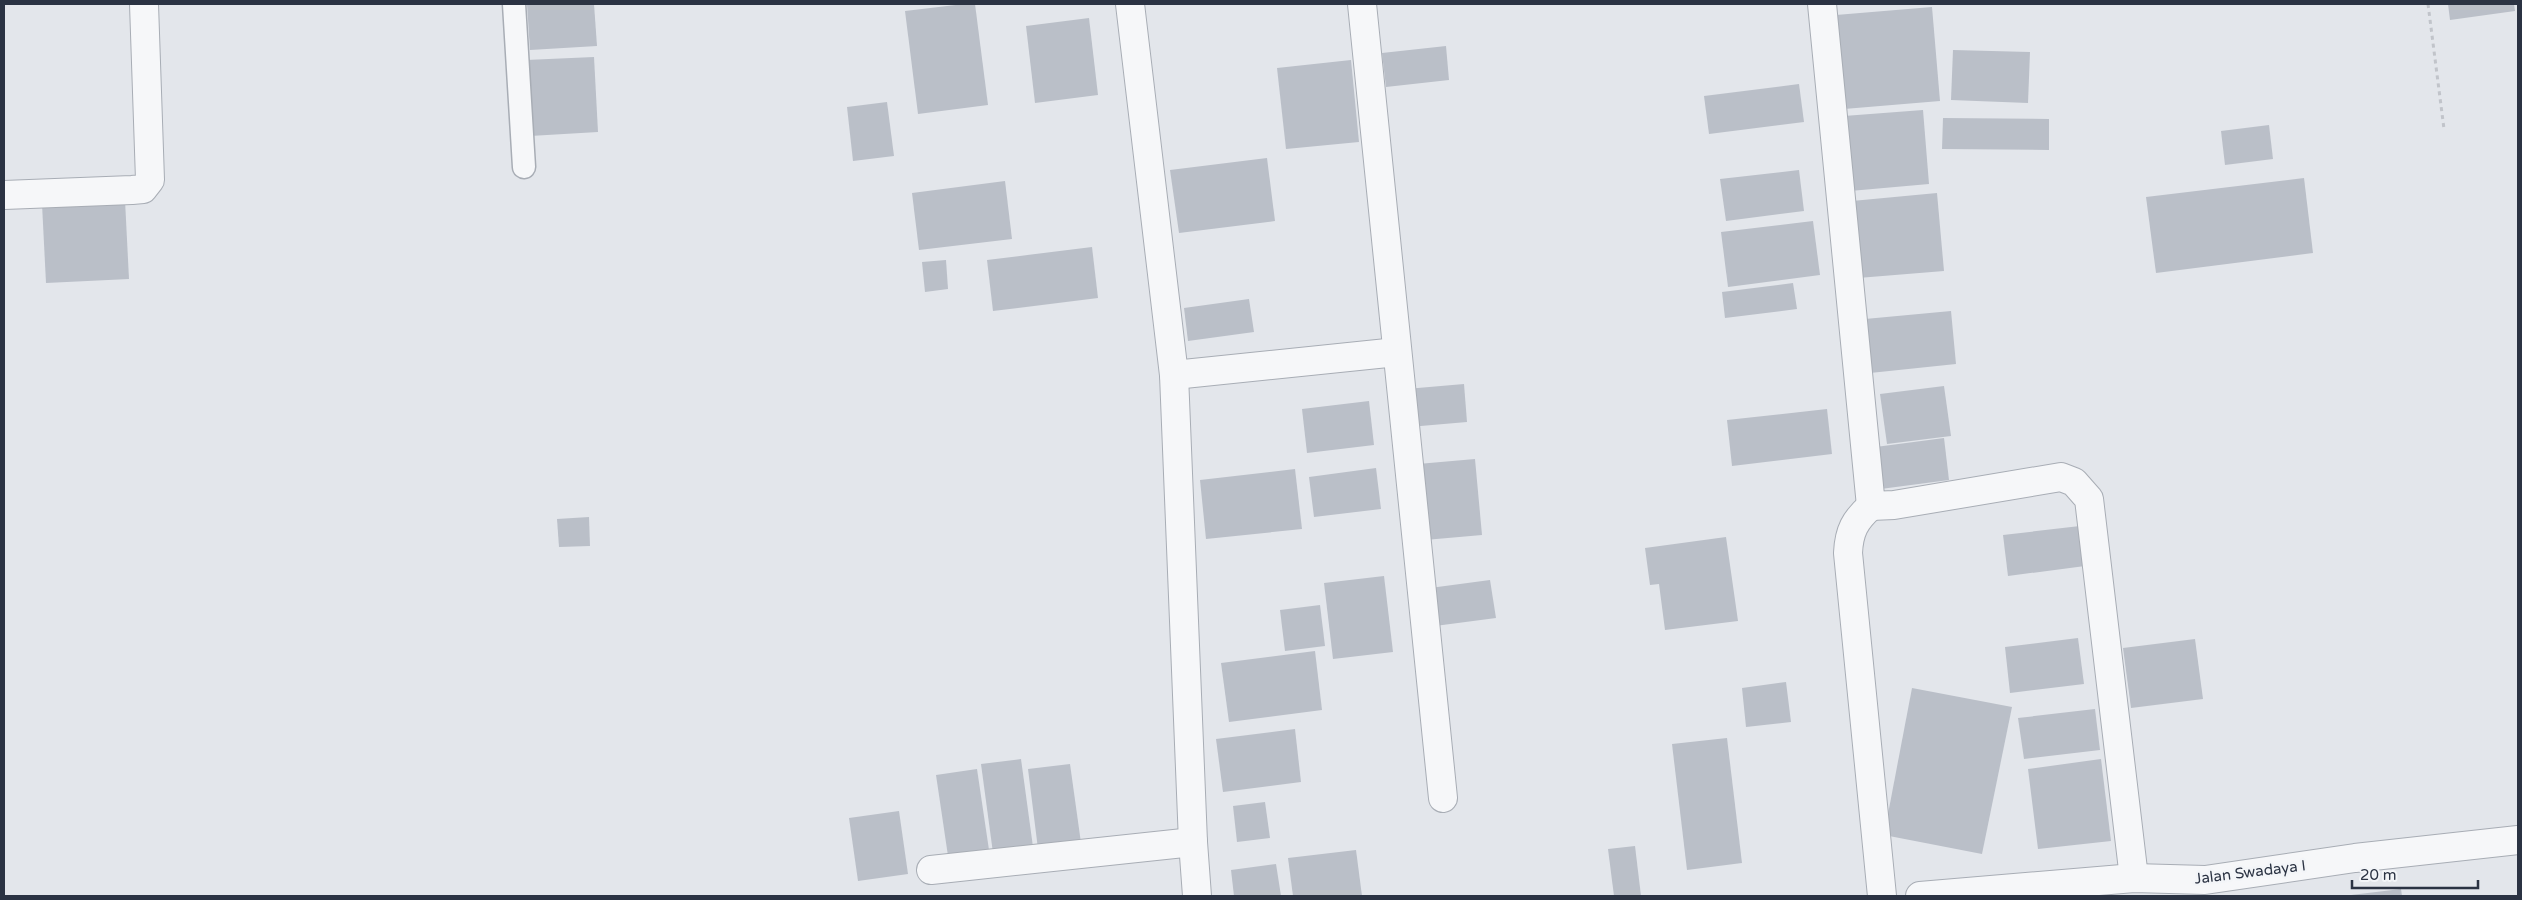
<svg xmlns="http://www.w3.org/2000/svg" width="2522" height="900" font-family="'Varela Round',sans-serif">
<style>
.building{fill:#babfc8}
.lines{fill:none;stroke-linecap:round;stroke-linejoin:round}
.lane-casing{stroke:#a8adb5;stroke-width:25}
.street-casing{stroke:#a8adb5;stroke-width:30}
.path{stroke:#c1c4ca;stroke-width:3;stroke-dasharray:4 4;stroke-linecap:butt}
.lane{stroke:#f6f7f9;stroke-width:22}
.street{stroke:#f6f7f9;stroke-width:28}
.labels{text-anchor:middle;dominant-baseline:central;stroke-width:5;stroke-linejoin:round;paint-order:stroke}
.street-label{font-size:15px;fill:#2b3343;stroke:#f3f5f8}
</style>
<rect width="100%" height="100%" fill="#e3e6eb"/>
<g class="building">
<path d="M 527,4 L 594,4 L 597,46 L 530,50 Z"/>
<path d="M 964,4 L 975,4 L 988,105 L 918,114 L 905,11 Z"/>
<path d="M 2448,4 L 2514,4 L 2515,11 L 2450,20 Z"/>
<path d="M 1932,7 L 1940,101 L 1844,109 L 1836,15 Z"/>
<path d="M 1089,18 L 1098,95 L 1035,103 L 1026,26 Z"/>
<path d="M 1446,46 L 1449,80 L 1386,87 L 1382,53 Z"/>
<path d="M 1953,50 L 2030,52 L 2028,103 L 1951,100 Z"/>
<path d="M 594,57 L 598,132 L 530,136 L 526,60 Z"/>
<path d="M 1351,60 L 1359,142 L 1286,149 L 1277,68 Z"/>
<path d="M 1799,84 L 1804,122 L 1709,134 L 1704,96 Z"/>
<path d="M 887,102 L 894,156 L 853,161 L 847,107 Z"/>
<path d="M 1923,110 L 1929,184 L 1850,191 L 1844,116 Z"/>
<path d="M 1943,118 L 2049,119 L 2049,150 L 1942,149 Z"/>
<path d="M 2269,125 L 2273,159 L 2225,165 L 2221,131 Z"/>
<path d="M 1267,158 L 1275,221 L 1179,233 L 1170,170 Z"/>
<path d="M 1799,170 L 1804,211 L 1726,221 L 1720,179 Z"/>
<path d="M 2304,178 L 2313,253 L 2156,273 L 2146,197 Z"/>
<path d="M 1005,181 L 1012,239 L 919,250 L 912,193 Z"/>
<path d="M 1937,193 L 1944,271 L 1858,278 L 1852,201 Z"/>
<path d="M 125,200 L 129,279 L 46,283 L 42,204 Z"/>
<path d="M 1813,221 L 1820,275 L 1728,287 L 1721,232 Z"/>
<path d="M 1092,247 L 1098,298 L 993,311 L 987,260 Z"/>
<path d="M 946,260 L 948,289 L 925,292 L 922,262 Z"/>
<path d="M 1793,283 L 1797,309 L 1725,318 L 1722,292 Z"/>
<path d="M 1249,299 L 1254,332 L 1188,341 L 1184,308 Z"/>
<path d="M 1951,311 L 1956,364 L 1870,373 L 1865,319 Z"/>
<path d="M 1464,384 L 1467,422 L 1409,427 L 1406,389 Z"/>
<path d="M 1944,386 L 1951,436 L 1887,444 L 1880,394 Z"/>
<path d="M 1369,401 L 1374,445 L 1307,453 L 1302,409 Z"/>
<path d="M 1827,409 L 1832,454 L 1732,466 L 1727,420 Z"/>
<path d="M 1944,438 L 1949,480 L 1873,490 L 1868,448 Z"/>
<path d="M 1475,459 L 1482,535 L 1425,540 L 1418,464 Z"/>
<path d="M 1376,468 L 1381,509 L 1314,517 L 1309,477 Z"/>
<path d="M 1295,469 L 1302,529 L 1206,539 L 1200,480 Z"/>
<path d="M 589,517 L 590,546 L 559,547 L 557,519 Z"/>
<path d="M 2080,526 L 2085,566 L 2008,576 L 2003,535 Z"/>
<path d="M 1726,537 L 1738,621 L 1665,630 L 1659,584 L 1650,585 L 1645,548 Z"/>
<path d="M 1384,576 L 1393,652 L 1333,659 L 1324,583 Z"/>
<path d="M 1490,580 L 1496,618 L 1435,626 L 1430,588 Z"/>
<path d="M 1320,605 L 1325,646 L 1285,651 L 1280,610 Z"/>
<path d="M 2078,638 L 2084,684 L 2010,693 L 2005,647 Z"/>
<path d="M 2195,639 L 2203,699 L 2131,708 L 2123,648 Z"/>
<path d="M 1315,651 L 1322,710 L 1229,722 L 1221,663 Z"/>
<path d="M 1786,682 L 1791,722 L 1746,727 L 1742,688 Z"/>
<path d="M 1912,688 L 2012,707 L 1982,854 L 1884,835 Z"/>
<path d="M 2095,709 L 2100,750 L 2024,759 L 2018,718 Z"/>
<path d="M 1295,729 L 1301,782 L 1223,792 L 1216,739 Z"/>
<path d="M 1727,738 L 1742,863 L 1687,870 L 1672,744 Z"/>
<path d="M 1021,759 L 1033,847 L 993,853 L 981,764 Z"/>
<path d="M 2101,759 L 2111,841 L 2038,849 L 2028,769 Z"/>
<path d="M 1070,764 L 1081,843 L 1038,849 L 1028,769 Z"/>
<path d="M 977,769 L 989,850 L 948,856 L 936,775 Z"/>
<path d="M 1265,802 L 1270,838 L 1237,842 L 1233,806 Z"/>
<path d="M 899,811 L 908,874 L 858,881 L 849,818 Z"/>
<path d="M 1635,846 L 1641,896 L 1614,896 L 1608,849 Z"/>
<path d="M 1356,850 L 1362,896 L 1293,896 L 1288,858 Z"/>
<path d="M 1276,864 L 1281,896 L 1234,896 L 1231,870 Z"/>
<path d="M 2401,889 L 2402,896 L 2351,896 L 2351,895 Z"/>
</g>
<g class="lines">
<defs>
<path id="lane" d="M 514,4 L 524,167"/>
<g id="street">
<path d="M 1130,4 L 1174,375 L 1193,842 L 1197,896"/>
<path d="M 1362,4 L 1443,798"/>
<path d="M 1822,4 L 1871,506 L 1894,505 L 2061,477 L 2074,482 L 2089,499 L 2134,878"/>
<path d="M 4,195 L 132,190 L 143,189 L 150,180 L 144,4"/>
<path d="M 1174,375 L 1397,352"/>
<path d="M 1871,506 C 1855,520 1849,531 1848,553 L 1882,896"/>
<path d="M 931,870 L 1193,842"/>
<path d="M 1920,896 L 2134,878 L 2205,880 L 2355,858 L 2518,840"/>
</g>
</defs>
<use href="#lane" class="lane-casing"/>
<use href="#street" class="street-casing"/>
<path class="path" d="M 2428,4 L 2444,129"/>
<use href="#lane" class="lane"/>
<use href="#street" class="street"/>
</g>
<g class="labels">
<g class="street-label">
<text transform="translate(2250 872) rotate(-7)">Jalan Swadaya I</text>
</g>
</g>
<rect width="2522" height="900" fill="none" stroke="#2b3343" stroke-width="10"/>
<path d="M2352 880v8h126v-8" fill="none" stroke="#2b3343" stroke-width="2.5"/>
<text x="2360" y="880" font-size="15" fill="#2b3343" stroke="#f3f5f8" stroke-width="4" paint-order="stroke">20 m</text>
</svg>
